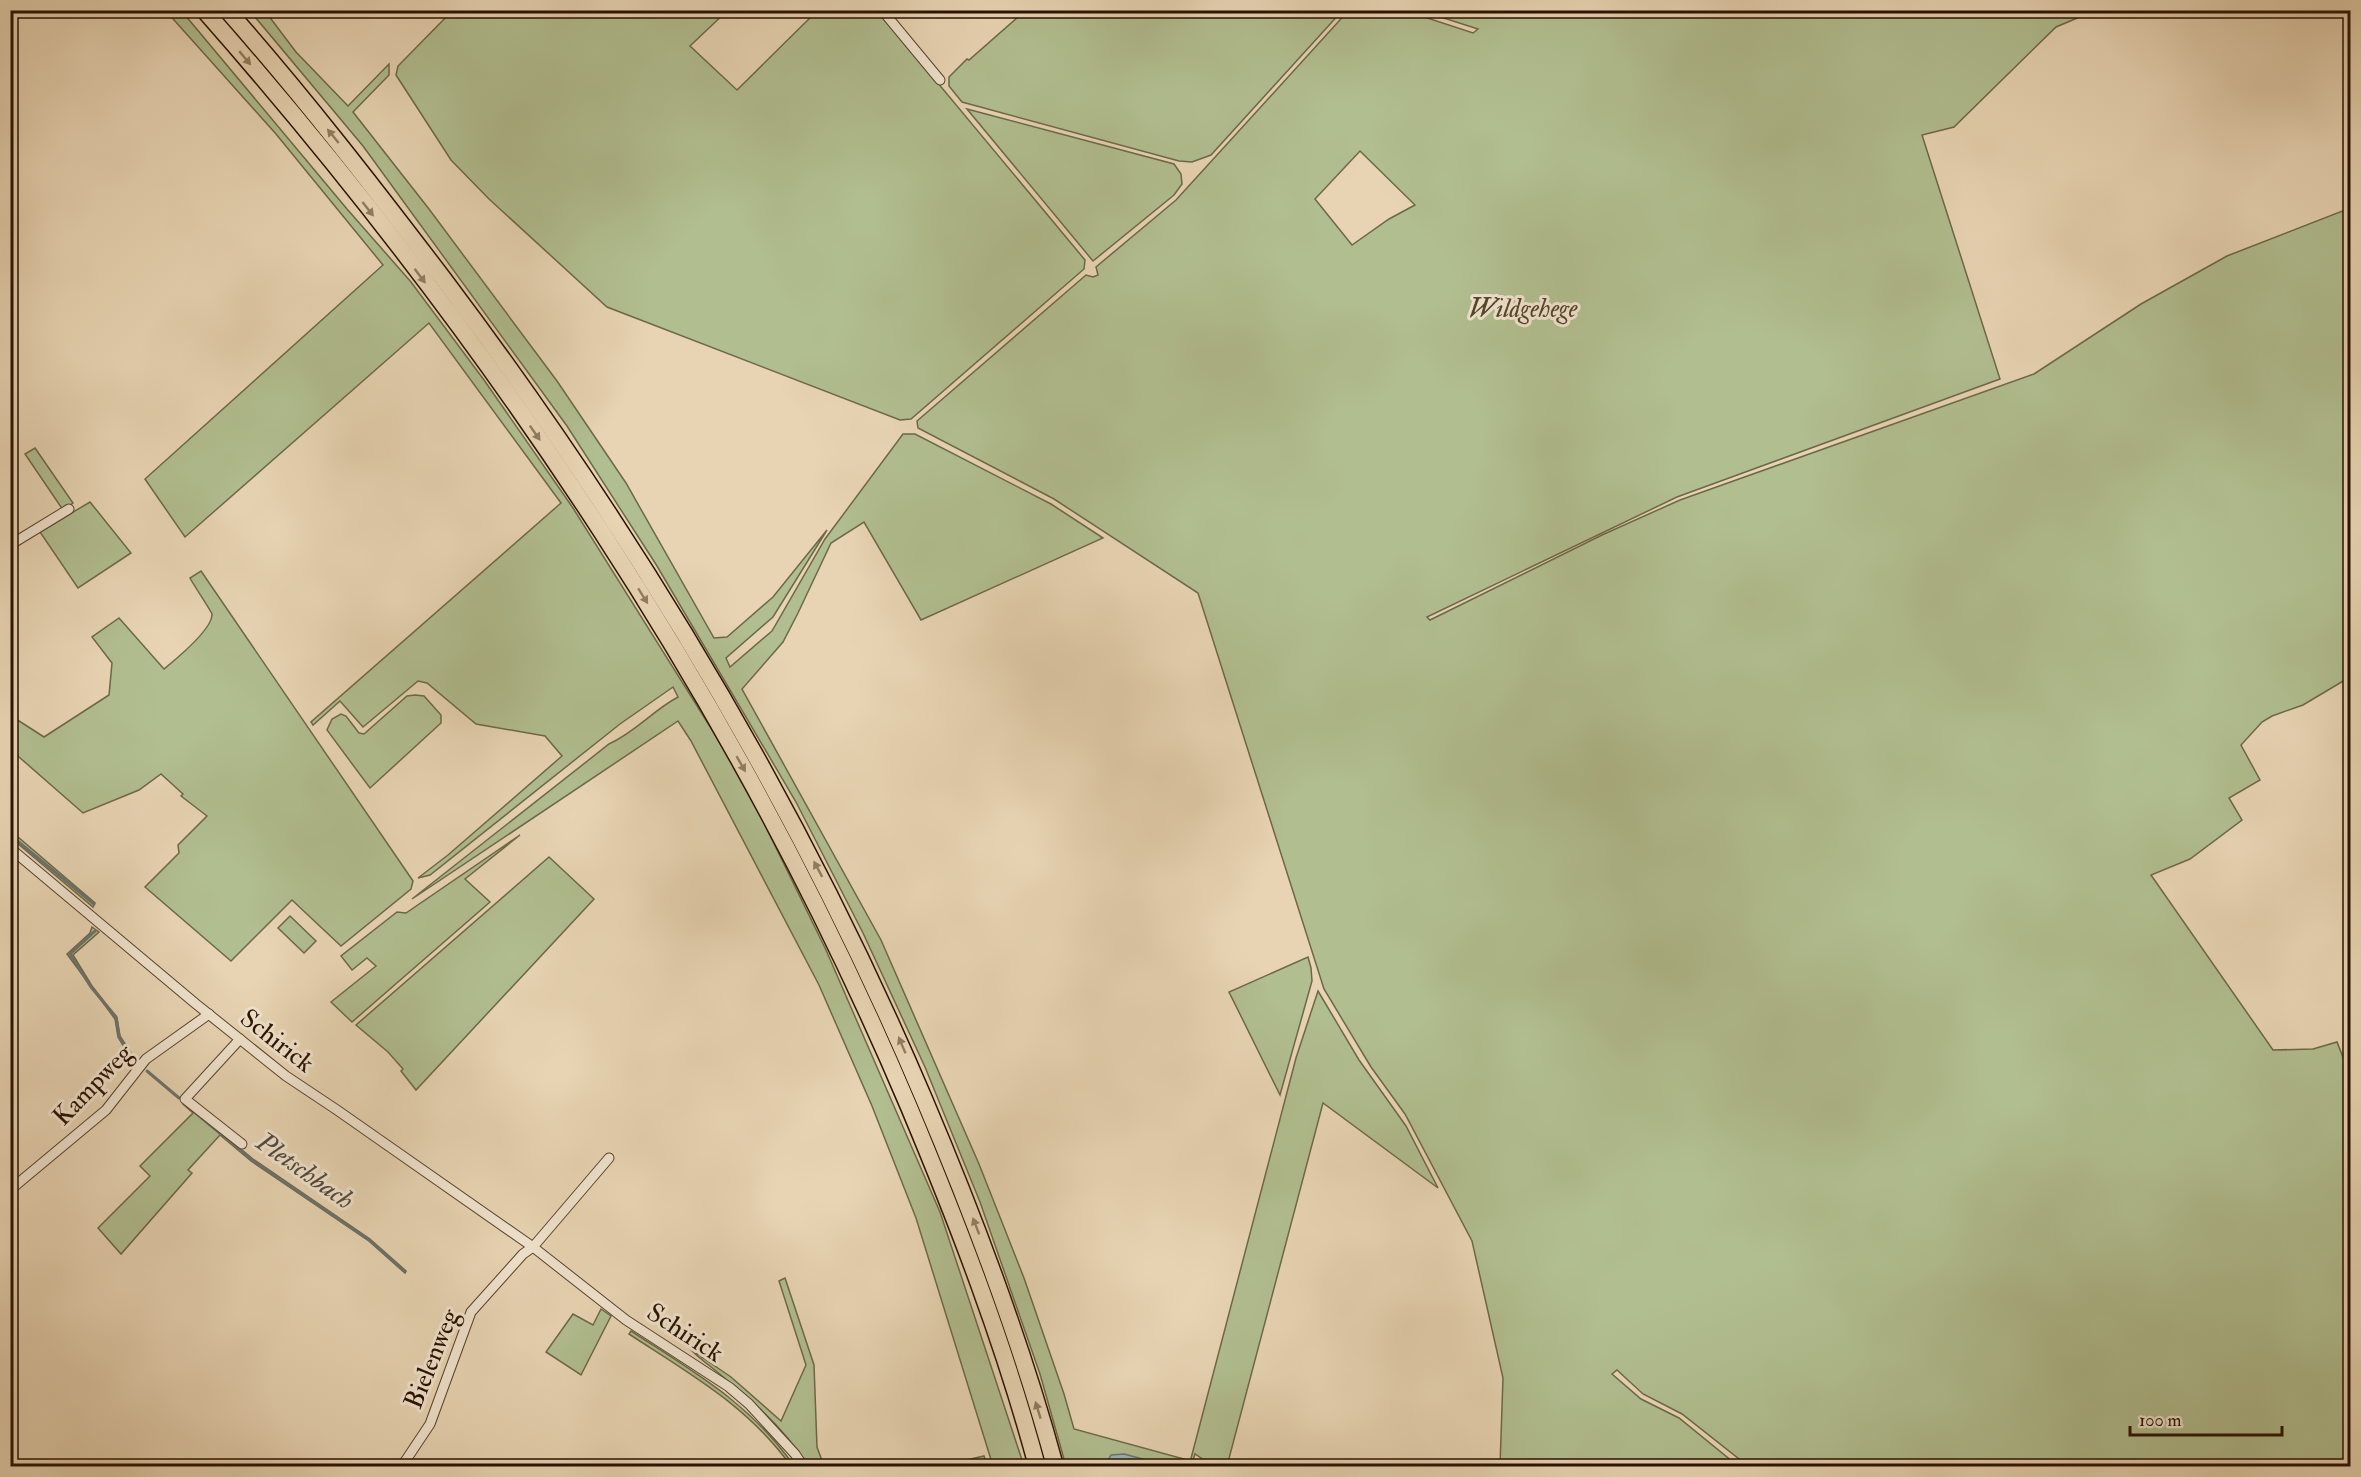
<svg xmlns="http://www.w3.org/2000/svg" width="2361" height="1477" font-family="'IM FELL Double Pica',serif">
<style>
.green{fill:#b1be90;stroke:#6d6848;stroke-width:1.5;fill-rule:evenodd}
.water{fill:#9bb5b7;stroke:#6d736e;stroke-width:1.5}
.lines{fill:none;stroke-linecap:round;stroke-linejoin:round}
.stream{stroke:#6d736e;stroke-width:3}
.minor-casing{stroke:#59422d;stroke-width:11}
.motorway-casing{stroke:#291100;stroke-width:19}
.minor{stroke:#f0e3ce;stroke-width:9}
.motorway{stroke:#e8d4b3;stroke-width:16}
.oneway{fill:#927c62}
.labels{text-anchor:middle;dominant-baseline:central;stroke-width:6;stroke-linejoin:round;paint-order:stroke}
.park-label{font-size:26px;font-style:italic;fill:#52452b;stroke:#f0e3ce}
.street-label{font-size:26px;fill:#291100;stroke:#f0e3ce}
.water-label{font-size:27px;font-style:italic;fill:#514a40;stroke:#f0e3ce}
</style>
<rect width="100%" height="100%" fill="#e8d4b3"/>
<filter id="stains"><feTurbulence type="fractalNoise" baseFrequency=".00333" numOctaves="4"/><feColorMatrix values="0 0 0 0 .2 0 0 0 0 .09 0 0 0 0 .02 0 0 0 .5 -.17"/></filter>
<radialGradient id="worn" r=".72"><stop offset=".6" stop-color="#630" stop-opacity="0"/><stop offset="1" stop-color="#630" stop-opacity=".3"/></radialGradient>
<g class="green">
<path d="M 728,10 L 690,46 L 737,90 L 817,11 L 878,11 L 1085,260 L 1084,269 L 911,419 L 900,420 L 607,307 L 489,199 L 451,160 L 396,75 L 398,66 L 452,11 Z"/>
<path d="M 1026,10 L 1342,10 L 1342,11 L 1211,155 L 1192,162 L 1179,161 L 962,102 L 949,86 L 949,77 L 967,59 L 969,60 Z"/>
<path d="M 1349,10 L 1406,11 L 1473,33 L 1478,29 L 1422,11 L 2094,11 L 2056,27 L 1954,127 L 1922,135 L 2000,379 L 1677,497 L 1427,617 L 1430,620 L 1602,535 L 1680,500 L 2034,374 L 2141,304 L 2227,256 L 2350,208 L 2350,677 L 2303,705 L 2272,716 L 2262,722 L 2241,745 L 2260,780 L 2229,798 L 2242,820 L 2190,859 L 2151,875 L 2273,1050 L 2313,1049 L 2337,1042 L 2350,1075 L 2350,1466 L 1754,1466 L 1743,1462 L 1682,1414 L 1643,1394 L 1617,1370 L 1612,1374 L 1641,1399 L 1679,1418 L 1738,1466 L 1500,1466 L 1503,1378 L 1472,1241 L 1405,1114 L 1371,1067 L 1324,989 L 1198,593 L 1054,499 L 918,428 L 917,421 L 1086,275 L 1093,277 L 1098,275 L 1096,267 L 1176,200 ZM 1360,151 L 1415,205 L 1389,219 L 1352,245 L 1315,199 Z"/>
<path d="M 166,11 L 181,11 L 190,21 L 347,209 L 411,282 L 484,380 L 573,508 L 741,776 L 826,950 L 940,1212 L 1024,1466 L 993,1466 L 916,1218 L 872,1106 L 819,985 L 691,741 L 678,721 L 412,899 L 609,744 C 637,731 652,711 678,697 L 673,687 L 620,724 L 430,875 L 418,878 L 448,855 L 562,756 L 545,736 L 476,724 L 427,683 L 418,681 L 363,727 L 340,701 L 313,725 L 311,722 L 561,503 L 429,323 L 185,537 L 145,479 L 383,265 L 276,134 Z"/>
<path d="M 250,11 L 265,11 L 296,52 L 348,106 L 389,64 L 389,75 L 353,112 L 429,209 L 557,381 L 626,483 L 714,638 L 727,637 L 773,597 L 827,530 L 773,617 L 726,658 L 730,667 L 772,631 L 825,539 L 903,434 L 915,434 L 1051,504 L 1103,538 L 921,620 L 864,522 L 831,543 L 798,613 L 783,642 L 742,689 L 881,940 L 979,1164 L 1024,1278 L 1064,1394 L 1074,1429 L 1184,1459 L 1183,1466 L 1156,1466 L 1150,1461 L 1105,1463 L 1105,1466 L 1066,1466 L 1040,1374 L 980,1202 L 925,1067 L 863,933 L 796,802 L 657,566 L 567,426 L 363,146 Z"/>
<path d="M 967,109 L 1174,164 L 1181,174 L 1182,184 L 1174,195 L 1093,261 Z"/>
<path d="M 35,448 L 73,503 L 63,510 L 25,454 Z"/>
<path d="M 90,502 L 131,553 L 78,588 L 40,532 Z"/>
<path d="M 201,571 L 413,881 L 411,889 L 341,946 L 292,900 L 231,961 L 145,887 L 179,853 L 178,845 L 207,816 L 181,796 L 183,794 L 161,774 L 139,790 L 83,813 L 11,750 L 11,722 L 16,719 L 44,737 L 109,695 L 112,663 L 92,637 L 119,618 L 164,669 C 175,660 213,629 212,614 C 211,611 193,584 190,578 Z"/>
<path d="M 415,695 L 424,696 L 441,715 L 441,723 L 370,788 L 327,730 L 332,719 L 341,714 L 346,716 L 359,733 L 364,734 L 407,696 Z"/>
<path d="M 11,831 L 95,903 L 93,907 L 11,838 Z"/>
<path d="M 520,835 L 465,879 L 490,902 L 352,1022 L 331,1002 L 376,966 L 367,958 L 352,970 L 341,956 L 397,912 L 406,913 Z"/>
<path d="M 549,857 L 594,899 L 416,1090 L 401,1071 L 403,1069 L 388,1052 L 356,1025 Z"/>
<path d="M 290,916 L 316,941 L 304,953 L 278,928 Z"/>
<path d="M 92,927 L 99,932 L 73,955 L 92,986 L 117,1018 L 120,1036 L 136,1061 L 127,1052 L 118,1037 L 115,1019 L 67,954 L 90,933 Z"/>
<path d="M 1308,957 L 1311,968 L 1312,981 L 1280,1095 L 1229,992 Z"/>
<path d="M 1318,991 L 1359,1060 L 1406,1126 L 1438,1188 L 1323,1103 L 1227,1466 L 1213,1466 L 1195,1454 L 1191,1466 L 1189,1466 L 1296,1058 Z"/>
<path d="M 184,1102 L 253,1159 L 370,1239 L 406,1271 L 405,1273 L 369,1241 L 251,1161 L 220,1135 L 188,1170 L 192,1173 L 121,1254 L 98,1228 L 150,1176 L 140,1166 L 193,1113 L 183,1104 Z"/>
<path d="M 785,1278 L 814,1365 L 817,1447 L 824,1466 L 808,1466 C 788,1433 759,1406 729,1382 C 716,1370 702,1361 690,1349 L 731,1377 L 781,1421 L 806,1365 L 779,1281 Z"/>
<path d="M 601,1309 L 611,1316 L 581,1375 L 546,1352 L 573,1314 L 593,1325 Z"/>
<path d="M 631,1331 C 694,1372 750,1403 794,1466 L 791,1466 C 747,1405 690,1374 629,1334 Z"/>
<path d="M 984,1456 L 987,1466 L 941,1466 Z"/>
</g>
<path class="water" d="M 1124,1454 L 1150,1461 L 1156,1466 L 1105,1466 L 1111,1455 Z"/>
<g class="lines">
<g class="stream">
<path d="M 10,835 L 94,904"/>
<path d="M 95,931 L 70,954 L 91,987 L 116,1017 L 119,1036 L 127,1051 L 135,1059"/>
<path d="M 147,1071 L 179,1098"/>
<path d="M 191,1109 L 252,1160 L 369,1240 L 404,1271"/>
</g>
<defs>
<g id="minor">
<path d="M 882,10 L 940,80"/>
<path d="M 10,545 L 69,509"/>
<path d="M 10,848 L 196,1004 L 286,1076 L 337,1110 L 533,1247 L 626,1320 L 729,1387 L 749,1404 L 795,1454 L 803,1466"/>
<path d="M 240,1039 L 185,1099 L 242,1144"/>
<path d="M 10,1190 L 106,1110 L 146,1059 L 209,1014"/>
<path d="M 402,1466 L 430,1424 L 471,1312 L 523,1254 L 533,1247 L 609,1158"/>
</g>
<g id="motorway">
<path d="M 204,10 C 492,337 739,705 909,1107 C 958,1224 1004,1343 1037,1466"/>
<path d="M 227,10 C 304,97 375,189 445,281 C 636,535 800,807 924,1099 C 975,1219 1021,1341 1055,1466"/>
</g>
</defs>
<use href="#minor" class="minor-casing"/>
<use href="#motorway" class="motorway-casing"/>
<use href="#minor" class="minor"/>
<use href="#motorway" class="motorway"/>
</g>
<defs><path id="oneway-solid" d="M-6-.8H1V-3.2L6.5 0L1 3.2V.8H-6Z" transform="scale(1.5)"/></defs>
<g class="oneway">
<use href="#oneway-solid" transform="translate(245 58) rotate(50)"/>
<use href="#oneway-solid" transform="translate(333 136) rotate(-129)"/>
<use href="#oneway-solid" transform="translate(368 209) rotate(52)"/>
<use href="#oneway-solid" transform="translate(420 276) rotate(53)"/>
<use href="#oneway-solid" transform="translate(535 433) rotate(55)"/>
<use href="#oneway-solid" transform="translate(643 596) rotate(58)"/>
<use href="#oneway-solid" transform="translate(741 764) rotate(60)"/>
<use href="#oneway-solid" transform="translate(818 869) rotate(-118)"/>
<use href="#oneway-solid" transform="translate(902 1045) rotate(-113)"/>
<use href="#oneway-solid" transform="translate(976 1226) rotate(-111)"/>
<use href="#oneway-solid" transform="translate(1038 1410) rotate(-107)"/>
</g>
<g class="labels">
<g class="park-label">
<text x="1523" y="309">Wildgehege</text>
</g>
<g class="street-label">
<text transform="translate(277 1041) rotate(38)">Schirick</text>
<text transform="translate(93 1085) rotate(-46)">Kampweg</text>
<text transform="translate(685 1333) rotate(33)">Schirick</text>
<text transform="translate(432 1359) rotate(-68)">Bielenweg</text>
</g>
<g class="water-label">
<text transform="translate(305 1171) rotate(35)">Pletschbach</text>
</g>
</g>
<rect width="2361" height="1477" fill="none" stroke="#e8d4b3" stroke-width="36"/>
<rect x="12" y="12" width="2337" height="1453" fill="none" stroke="#291100" stroke-width="3"/>
<rect x="18" y="18" width="2325" height="1441" fill="none" stroke="#291100" stroke-width="1.5"/>
<path d="M2130 1426v9h152v-9" fill="none" stroke="#291100" stroke-width="3"/>
<text x="2139" y="1426" font-size="18" fill="#291100" stroke="#f0e3ce" stroke-width="4.5" paint-order="stroke">100 m</text>
<rect width="100%" height="100%" filter="url(#stains)"/>
<rect width="100%" height="100%" fill="url(#worn)"/>
</svg>
